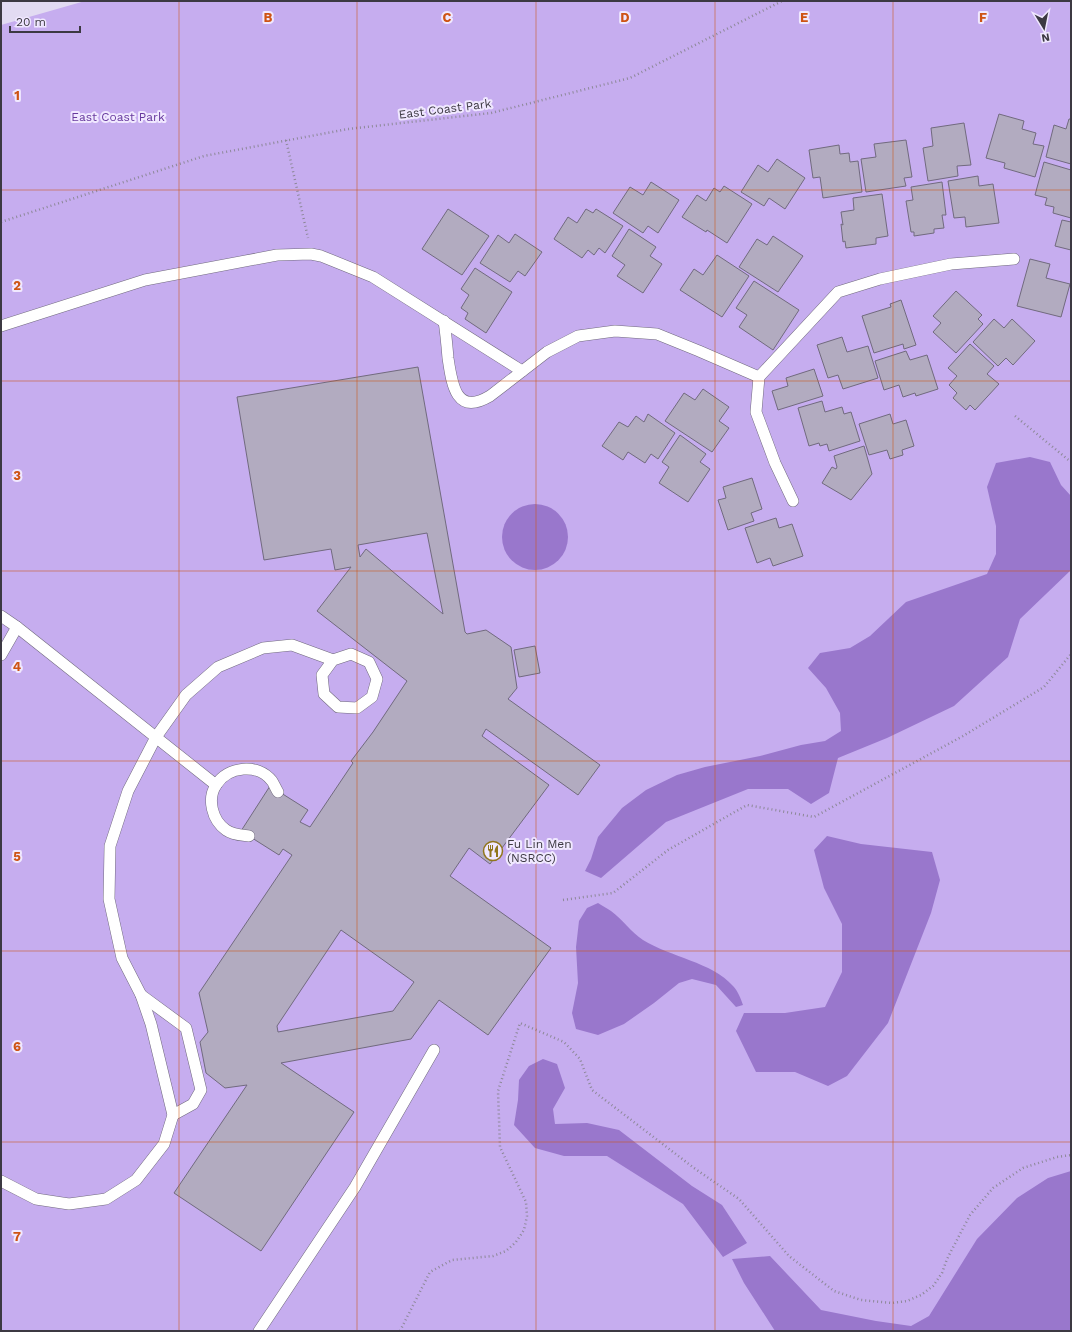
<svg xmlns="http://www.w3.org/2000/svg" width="1072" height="1332" font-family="'Work Sans',sans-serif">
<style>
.green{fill:#c6adef}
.water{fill:#97c}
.building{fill:#b2abc0;stroke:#716a7e;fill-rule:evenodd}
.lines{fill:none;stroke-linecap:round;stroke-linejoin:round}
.service-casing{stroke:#716a7e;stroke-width:12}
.path{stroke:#8d8898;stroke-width:2.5;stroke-dasharray:1 3;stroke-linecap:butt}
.service{stroke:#fff;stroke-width:11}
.grid{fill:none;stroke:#ce5414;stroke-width:1;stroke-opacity:0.55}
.labels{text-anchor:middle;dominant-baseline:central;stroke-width:4;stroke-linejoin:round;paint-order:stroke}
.street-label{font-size:12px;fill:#3c3942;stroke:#f0e8ff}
.park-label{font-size:12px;fill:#67399e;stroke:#f0e8ff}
.poi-label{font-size:12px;fill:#3c3942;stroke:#f0e8ff;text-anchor:start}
.grid-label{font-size:13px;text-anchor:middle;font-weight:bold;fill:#ce5414;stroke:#f0e8ff;stroke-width:4;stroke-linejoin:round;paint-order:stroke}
</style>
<rect width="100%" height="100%" fill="#e2dbf2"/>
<path class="green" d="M 85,1 L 1071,1 L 1071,1331 L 1,1331 L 1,25 Z"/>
<g class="water">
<path d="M 1030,457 L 1050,462 L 1061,485 L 1071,496 L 1071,570 L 1020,619 L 1008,657 L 954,706 L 887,738 L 838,758 L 829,793 L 811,804 L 788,789 L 748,789 L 666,822 L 601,878 L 585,871 L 591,859 L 598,837 L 622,808 L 646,790 L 677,775 L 705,767 L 760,756 L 801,745 L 825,741 L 841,731 L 840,713 L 826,688 L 808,668 L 820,653 L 850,648 L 870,636 L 906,602 L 987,574 L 996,554 L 996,526 L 987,487 L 996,463 Z"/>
<circle cx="535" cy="537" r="33"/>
<path d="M 827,836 L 861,844 L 932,852 L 940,880 L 931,913 L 888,1023 L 847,1076 L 828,1086 L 795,1072 L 756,1072 L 736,1031 L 744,1013 L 785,1013 L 825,1007 L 842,972 L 842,924 L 824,888 L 814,850 Z"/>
<path d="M 598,903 C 602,906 607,908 611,911 C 622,919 631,932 643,940 C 670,957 712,962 733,986 C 738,991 741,999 743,1005 L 736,1007 L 716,985 L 692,979 L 679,983 L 654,1003 L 624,1024 L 598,1035 L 576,1029 L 572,1013 L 578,983 L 576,947 L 579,921 L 587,908 Z"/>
<path d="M 543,1059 L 557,1064 L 565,1088 L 553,1109 L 555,1124 L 587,1123 L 619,1130 L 692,1186 L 722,1205 L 747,1243 L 723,1257 L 683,1204 L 607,1156 L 564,1156 L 535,1148 L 514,1125 L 518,1100 L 519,1080 L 529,1066 Z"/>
<path d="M 1071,1171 L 1071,1331 L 775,1331 L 744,1283 L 732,1259 L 770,1256 L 821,1310 L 876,1321 L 911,1326 L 929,1316 L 977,1239 L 1017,1198 L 1048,1178 Z"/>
</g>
<g class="building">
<path d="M 999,114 L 1024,121 L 1022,129 L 1036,133 L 1033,144 L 1044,146 L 1035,177 L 1004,168 L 1005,163 L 986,158 Z"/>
<path d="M 1069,119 L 1071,119 L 1071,164 L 1046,157 L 1054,125 L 1066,129 Z"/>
<path d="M 964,123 L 971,165 L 957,166 L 958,176 L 928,181 L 923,148 L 933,146 L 931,128 Z"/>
<path d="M 906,140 L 912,177 L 904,178 L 906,186 L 866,192 L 861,159 L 876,157 L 874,144 Z"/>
<path d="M 839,145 L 840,154 L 849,153 L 850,162 L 858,161 L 862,192 L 823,198 L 820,177 L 813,178 L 809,150 Z"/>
<path d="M 777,159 L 805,178 L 785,209 L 769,198 L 764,206 L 741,192 L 758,165 L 768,172 Z"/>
<path d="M 1044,162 L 1071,170 L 1071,218 L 1053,213 L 1054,207 L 1045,205 L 1047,198 L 1035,195 Z"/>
<path d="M 978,176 L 979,186 L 993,184 L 999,223 L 966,227 L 965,217 L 954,218 L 948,181 Z"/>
<path d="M 651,182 L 679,200 L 658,233 L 648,226 L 643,233 L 613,213 L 630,187 L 643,195 Z"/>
<path d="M 942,182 L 946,215 L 942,215 L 944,228 L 934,229 L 934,233 L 914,236 L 914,232 L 911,232 L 906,201 L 913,200 L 911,187 Z"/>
<path d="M 724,186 L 752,204 L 727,243 L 707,230 L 706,232 L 682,217 L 697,195 L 706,201 L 714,188 L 720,192 Z"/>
<path d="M 882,194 L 888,236 L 876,238 L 876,244 L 846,248 L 845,241 L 843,242 L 841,224 L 843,225 L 841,212 L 854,210 L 853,198 Z"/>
<path d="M 448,209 L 489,236 L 462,275 L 422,249 Z"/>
<path d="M 586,209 L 593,213 L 596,209 L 623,226 L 605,253 L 599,248 L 594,255 L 588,250 L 582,258 L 554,239 L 568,217 L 577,223 Z"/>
<path d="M 1062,220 L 1071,222 L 1071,250 L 1055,246 Z"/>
<path d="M 629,229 L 656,247 L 650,256 L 662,264 L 643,293 L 617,276 L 625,265 L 612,256 Z"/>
<path d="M 515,234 L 542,252 L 525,276 L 518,271 L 510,282 L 480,263 L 498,235 L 509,243 Z"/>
<path d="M 773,236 L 803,256 L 778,292 L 739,267 L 757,239 L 767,245 Z"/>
<path d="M 717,255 L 749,276 L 722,317 L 680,290 L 694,269 L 703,275 Z"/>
<path d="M 1030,259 L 1050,264 L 1046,278 L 1070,284 L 1061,317 L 1017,306 Z"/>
<path d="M 475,268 L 512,292 L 486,333 L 465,319 L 468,313 L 461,308 L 469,295 L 461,289 Z"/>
<path d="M 754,281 L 799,310 L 773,350 L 739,327 L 747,315 L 736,308 Z"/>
<path d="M 956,291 L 982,315 L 978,319 L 983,324 L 956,353 L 933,332 L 941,323 L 933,316 Z"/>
<path d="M 901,300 L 916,345 L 904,349 L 903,344 L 874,353 L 862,316 L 891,307 L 890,304 Z"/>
<path d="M 994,319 L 1004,328 L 1012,319 L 1035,341 L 1013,365 L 1006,358 L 998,366 L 973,342 Z"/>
<path d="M 842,337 L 847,352 L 868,346 L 878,378 L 843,389 L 838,375 L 828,378 L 817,345 Z"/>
<path d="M 970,344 L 994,366 L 987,374 L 999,384 L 975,410 L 970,405 L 966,410 L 953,398 L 957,393 L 949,385 L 957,376 L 948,368 Z"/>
<path d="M 906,351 L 910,360 L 927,355 L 938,389 L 916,396 L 915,393 L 903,397 L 899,385 L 884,390 L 875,361 Z"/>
<path d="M 418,367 L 465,632 L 467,634 L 486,630 L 511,647 L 517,688 L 508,699 L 600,765 L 578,795 L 486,729 L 482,736 L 549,785 L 490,864 L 469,848 L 450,876 L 551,948 L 488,1035 L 439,1000 L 411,1039 L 281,1063 L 354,1112 L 261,1251 L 174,1193 L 247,1085 L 225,1088 L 206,1073 L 200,1042 L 208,1032 L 199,993 L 292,855 L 283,849 L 279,855 L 241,831 L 270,786 L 308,810 L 300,822 L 310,827 L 353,763 L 351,761 L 373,732 L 407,681 L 317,611 L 351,567 L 335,570 L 331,549 L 264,560 L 237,397 ZM 427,533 L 443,614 L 366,549 L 360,557 L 358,545 ZM 341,930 L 414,982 L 393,1011 L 278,1032 L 277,1026 Z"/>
<path d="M 814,369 L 823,396 L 778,410 L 772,391 L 788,386 L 786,378 Z"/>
<path d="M 703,389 L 729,407 L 719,421 L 729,428 L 712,452 L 665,421 L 684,393 L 695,400 Z"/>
<path d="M 822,401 L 825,412 L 842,407 L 844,414 L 851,412 L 860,441 L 829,451 L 827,444 L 820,446 L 819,443 L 809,446 L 798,408 Z"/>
<path d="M 648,414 L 675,433 L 658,459 L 651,454 L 645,463 L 628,452 L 623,460 L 602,446 L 619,422 L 628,427 L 636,416 L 644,422 Z"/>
<path d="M 890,414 L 893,424 L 906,420 L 914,446 L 902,450 L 903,455 L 890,459 L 887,450 L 869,455 L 859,424 Z"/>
<path d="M 680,435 L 706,454 L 700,462 L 710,469 L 688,502 L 659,483 L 669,467 L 662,462 Z"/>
<path d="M 864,446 L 872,474 L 851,500 L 822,483 L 832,467 L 836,469 L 837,467 L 834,456 Z"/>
<path d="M 752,478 L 762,509 L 751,513 L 754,521 L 728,530 L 718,500 L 726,498 L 723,487 Z"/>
<path d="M 776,518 L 779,528 L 792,524 L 803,556 L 773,566 L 770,558 L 757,563 L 745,528 Z"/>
<path d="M 535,646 L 540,673 L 519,677 L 514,650 Z"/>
</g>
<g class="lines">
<defs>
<g id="service">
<path d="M 444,321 C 446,334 447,346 448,358 C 452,385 456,416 490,396 L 547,352 L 578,336 L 615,331 L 657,334 L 699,351 L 759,377"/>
<path d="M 1,326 L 145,280 L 277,255 L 311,254 L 321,256 L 373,277 L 522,371"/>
<path d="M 793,501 L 775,463 L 756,412 L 759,377 L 838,292 L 880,279 L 951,264 L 1014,259"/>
<path d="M 1,616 L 17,627 L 216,785"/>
<path d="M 1,655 L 17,627"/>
<path d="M 249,836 C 241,835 233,835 226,830 C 212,820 207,799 216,785 C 228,766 258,763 272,781 C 274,784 276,789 278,792"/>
<path d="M 141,995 L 186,1028 L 201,1090 L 193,1104 L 173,1115"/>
<path d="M 1,1181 L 36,1199 L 69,1204 L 106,1199 L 136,1180 L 164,1144 L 173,1115 L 151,1024 L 141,995 L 122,958 L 109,899 L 110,846 L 128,791 L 156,737 L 186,695 L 218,667 L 263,648 L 292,645 L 333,660 L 351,654 L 369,662 L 377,679 L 372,697 L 357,708 L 338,707 L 324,694 L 322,675 L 333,660"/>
<path d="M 259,1331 L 355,1187 L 434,1050"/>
</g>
</defs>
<use href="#service" class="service-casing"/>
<g class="path">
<path d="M 286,140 L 308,238"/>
<path d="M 1,222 L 204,156 L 348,129 L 491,113 L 630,78 L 782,1"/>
<path d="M 1015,416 L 1071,462"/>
<path d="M 563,900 L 613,893 L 668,850 L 747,805 L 814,817 L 963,736 L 1044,687 L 1071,654"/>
<path d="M 400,1331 L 430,1272 L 452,1260 L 493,1256 L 506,1251 L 516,1242 L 524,1230 L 527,1216 L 526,1202 L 500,1147 L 498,1091 L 520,1023 L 564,1042 L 580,1059 L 592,1090 L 694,1168 L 739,1199 L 789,1256 L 834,1291 L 861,1300 L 892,1303 L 907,1301 L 921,1295 L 933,1286 L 942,1273 L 947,1259 L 970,1215 L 993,1188 L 1023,1168 L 1057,1157 L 1071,1155"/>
</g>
<use href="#service" class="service"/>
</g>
<path class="grid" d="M 179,1 L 179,1331M 357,1 L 357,1331M 536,1 L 536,1331M 715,1 L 715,1331M 893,1 L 893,1331M 1,190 L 1071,190M 1,381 L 1071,381M 1,571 L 1071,571M 1,761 L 1071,761M 1,951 L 1071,951M 1,1142 L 1071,1142"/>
<defs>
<symbol id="restaurant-ring" viewBox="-11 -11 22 22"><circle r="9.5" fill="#f0e8ff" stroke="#91761c" stroke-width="1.5"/><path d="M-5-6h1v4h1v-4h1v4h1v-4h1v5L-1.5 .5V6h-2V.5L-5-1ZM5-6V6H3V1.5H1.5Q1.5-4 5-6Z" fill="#91761c"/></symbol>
</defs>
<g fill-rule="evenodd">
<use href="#restaurant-ring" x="482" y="840" width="22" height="22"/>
</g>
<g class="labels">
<g class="street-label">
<text transform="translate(445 109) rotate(-7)">East Coast Park</text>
</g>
<g class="park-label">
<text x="118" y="117">East Coast Park</text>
</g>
<g class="poi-label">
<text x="507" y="844">Fu Lin Men<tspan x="507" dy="14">(NSRCC)</tspan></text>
</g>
</g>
<g class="grid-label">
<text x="268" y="22">B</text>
<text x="447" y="22">C</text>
<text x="625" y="22">D</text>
<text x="804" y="22">E</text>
<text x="983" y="22">F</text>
<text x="17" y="100">1</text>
<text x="17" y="290">2</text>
<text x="17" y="480">3</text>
<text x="17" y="671">4</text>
<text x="17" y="861">5</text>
<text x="17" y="1051">6</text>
<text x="17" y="1241">7</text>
</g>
<rect width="1072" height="1332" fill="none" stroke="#3c3942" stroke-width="4"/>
<g transform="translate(1044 28) rotate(170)" stroke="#f0e8ff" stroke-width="3" paint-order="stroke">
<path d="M0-3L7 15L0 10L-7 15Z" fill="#3c3942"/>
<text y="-6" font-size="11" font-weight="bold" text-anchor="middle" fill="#3c3942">N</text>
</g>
<path d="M10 26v6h70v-6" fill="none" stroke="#3c3942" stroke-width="2"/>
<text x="16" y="26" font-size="12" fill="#3c3942" stroke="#f0e8ff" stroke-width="3" paint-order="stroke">20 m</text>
</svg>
